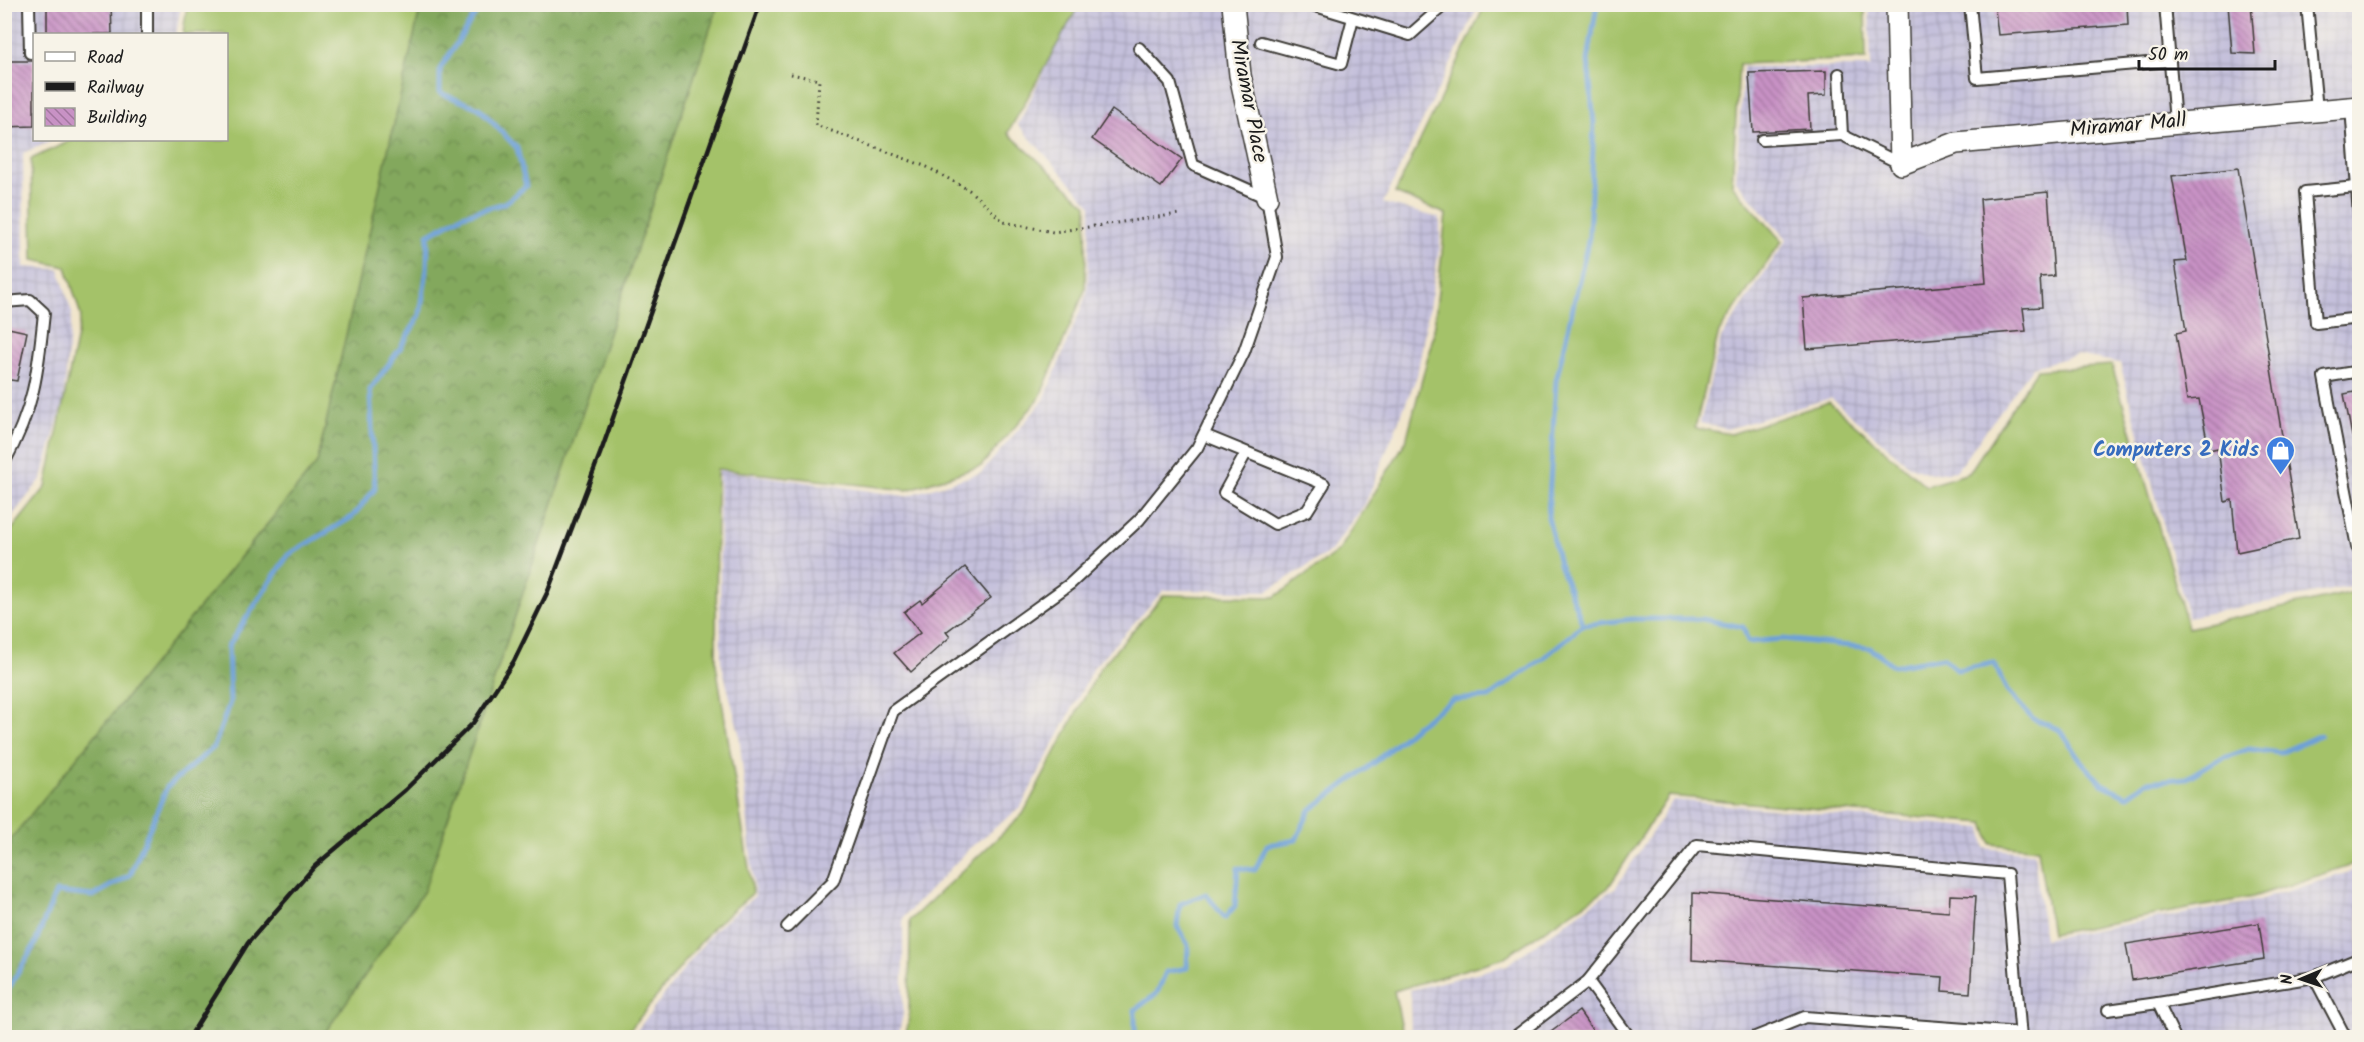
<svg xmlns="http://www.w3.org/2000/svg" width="2364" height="1042" font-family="Kalam,sans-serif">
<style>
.industrial{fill:url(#industrial-grid)}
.grass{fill:#a4c269;stroke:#606f42;stroke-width:1.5}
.forest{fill:url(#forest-crowns);stroke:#50623c;stroke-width:1.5}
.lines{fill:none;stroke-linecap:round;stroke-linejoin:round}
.stream{stroke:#6da0d8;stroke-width:5}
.building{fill:url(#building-back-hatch)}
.lane-casing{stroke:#3c3a36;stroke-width:14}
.street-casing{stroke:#3c3a36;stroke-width:24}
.path{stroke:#3c3a36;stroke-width:3;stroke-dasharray:1.5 4.5;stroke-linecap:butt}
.lane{stroke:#fff;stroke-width:10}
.street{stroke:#fff;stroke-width:21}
.rail{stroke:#1c1c1c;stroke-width:4.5}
.labels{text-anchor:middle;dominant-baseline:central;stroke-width:5;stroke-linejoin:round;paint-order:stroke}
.street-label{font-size:21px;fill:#1c1c1c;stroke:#f7f3e8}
.shop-label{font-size:21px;font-weight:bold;fill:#366cbe;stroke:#f7f3e8;text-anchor:end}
</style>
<defs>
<pattern id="industrial-grid" width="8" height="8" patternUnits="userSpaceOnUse" patternTransform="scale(1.5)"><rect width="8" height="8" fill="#c4c0db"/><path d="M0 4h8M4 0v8" fill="none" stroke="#a8a4bb"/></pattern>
<pattern id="forest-crowns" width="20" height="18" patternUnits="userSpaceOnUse" patternTransform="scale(1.5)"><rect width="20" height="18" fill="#83a85d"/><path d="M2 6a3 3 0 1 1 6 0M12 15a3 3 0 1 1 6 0" fill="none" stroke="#6a884c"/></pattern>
<pattern id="building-back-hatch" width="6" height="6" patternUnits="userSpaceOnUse" patternTransform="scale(1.5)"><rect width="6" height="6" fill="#c892c5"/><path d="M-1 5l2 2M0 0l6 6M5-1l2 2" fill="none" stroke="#a2769f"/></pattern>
</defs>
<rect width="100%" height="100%" fill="#f7f3e8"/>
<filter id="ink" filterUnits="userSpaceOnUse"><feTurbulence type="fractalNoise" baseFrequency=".0167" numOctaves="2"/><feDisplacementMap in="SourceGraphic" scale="12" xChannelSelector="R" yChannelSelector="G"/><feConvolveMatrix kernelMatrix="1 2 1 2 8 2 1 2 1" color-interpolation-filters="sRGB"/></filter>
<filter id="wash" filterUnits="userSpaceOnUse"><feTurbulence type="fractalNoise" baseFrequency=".008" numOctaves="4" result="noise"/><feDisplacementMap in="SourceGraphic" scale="24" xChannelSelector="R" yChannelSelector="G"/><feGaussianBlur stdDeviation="1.35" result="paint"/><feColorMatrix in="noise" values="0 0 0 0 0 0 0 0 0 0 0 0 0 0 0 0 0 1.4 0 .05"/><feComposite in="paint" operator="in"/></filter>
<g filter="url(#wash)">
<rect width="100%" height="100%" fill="#f1e5cb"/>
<g class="industrial">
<path d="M 5,5 L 181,5 L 176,34 L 34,34 L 34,140 L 53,140 L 23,153 L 24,267 L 59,269 L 72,313 L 63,402 L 42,478 L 5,525 Z"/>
<path d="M 1079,5 L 1479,5 L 1383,203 L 1440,218 L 1440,246 L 1417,376 L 1365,504 L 1331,551 L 1267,591 L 1164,590 L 1094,667 L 1021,807 L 971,847 L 903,918 L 903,1014 L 898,1037 L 631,1038 L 714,930 L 755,896 L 739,733 L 721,662 L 719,470 L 906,496 L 981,473 L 1044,400 L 1087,293 L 1091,205 L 1018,125 L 1063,30 Z"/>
<path d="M 1869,5 L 2359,5 L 2359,585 L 2188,617 L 2120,363 L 2077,355 L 2033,367 L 1956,471 L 1931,474 L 1910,466 L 1831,398 L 1727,429 L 1700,423 L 1721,338 L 1787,239 L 1736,181 L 1743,67 L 1871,67 Z"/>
<path d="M 1673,800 L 1982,828 L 1985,848 L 2034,853 L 2044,939 L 2255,901 L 2359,869 L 2359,1037 L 1411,1037 L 1410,990 L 1507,965 L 1616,887 Z"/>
</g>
<g class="grass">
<path d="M 187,5 L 1079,5 L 1008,133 L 1087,205 L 1085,290 L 1039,399 L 981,466 L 907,490 L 717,469 L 716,664 L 753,893 L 713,927 L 624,1037 L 5,1038 L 5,538 L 46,487 L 81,316 L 66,267 L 33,260 L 31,159 L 72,140 L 226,140 L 226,34 L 183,34 Z"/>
<path d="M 1485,5 L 1865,5 L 1866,59 L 1739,64 L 1732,185 L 1782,241 L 1719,332 L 1695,428 L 1731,434 L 1829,402 L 1926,486 L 1969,473 L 2037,370 L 2112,365 L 2188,628 L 2359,591 L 2359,862 L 2253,897 L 2051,934 L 2038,849 L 1991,844 L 1984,823 L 1668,796 L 1608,888 L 1503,958 L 1394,991 L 1404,1037 L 905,1037 L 909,1020 L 910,920 L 1023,814 L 1100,668 L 1164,595 L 1275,597 L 1339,551 L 1406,441 L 1433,337 L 1446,214 L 1395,193 Z"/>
</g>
<path class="forest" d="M 421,5 L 718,5 L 424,891 L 322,1037 L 5,1037 L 5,846 L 317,463 Z"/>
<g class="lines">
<g class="stream">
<path d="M 1583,625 L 1559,564 L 1548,517 L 1556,381 L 1589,237 L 1594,124 L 1588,60 L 1597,4"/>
<path d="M 6,1038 L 7,991 L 34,946 L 56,892 L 93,896 L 130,875 L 167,787 L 214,747 L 230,702 L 228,646 L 288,555 L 352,517 L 375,489 L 370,390 L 399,350 L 420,315 L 427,269 L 428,235 L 463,215 L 505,203 L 526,186 L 517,148 L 479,108 L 440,93 L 440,69 L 482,4"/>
<path d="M 1135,1038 L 1135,1010 L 1157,993 L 1166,972 L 1187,968 L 1188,945 L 1177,926 L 1180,904 L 1206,894 L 1225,918 L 1235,906 L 1238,868 L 1255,870 L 1267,845 L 1296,840 L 1310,810 L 1374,763 L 1416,726 L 1452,700 L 1489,697 L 1542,659 L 1583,625 L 1632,619 L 1702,619 L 1743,627 L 1748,642 L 1783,639 L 1870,648 L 1894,666 L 1943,657 L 1957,670 L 1994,663 L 2007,691 L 2032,718 L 2060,730 L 2082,762 L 2102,784 L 2127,796 L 2147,782 L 2187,778 L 2215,761 L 2249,749 L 2280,753 L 2320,735"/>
</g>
</g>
<g id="blocks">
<g class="building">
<path d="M 47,4 L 111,4 L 112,34 L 47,34 Z"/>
<path d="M 2014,4 L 2127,4 L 2128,25 L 1998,35 L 1995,9 L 2014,8 Z"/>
<path d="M 2228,4 L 2251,4 L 2255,54 L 2232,53 Z"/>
<path d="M 4,61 L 34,61 L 34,126 L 4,127 Z"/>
<path d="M 1826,71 L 1826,95 L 1808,96 L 1810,129 L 1753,132 L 1749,73 Z"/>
<path d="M 1112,110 L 1182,159 L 1161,187 L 1092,139 Z"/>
<path d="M 2238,168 L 2299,539 L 2237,552 L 2232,500 L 2225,502 L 2218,448 L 2209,450 L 2199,399 L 2187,400 L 2176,333 L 2186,331 L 2175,262 L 2187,261 L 2172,176 Z"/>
<path d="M 2048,192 L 2054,276 L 2040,277 L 2042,307 L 2023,308 L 2026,331 L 1807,349 L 1803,298 L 1986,283 L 1980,199 Z"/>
<path d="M 4,327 L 27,332 L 17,381 L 4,379 Z"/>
<path d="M 2360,391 L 2360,436 L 2352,436 L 2344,394 Z"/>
<path d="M 965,567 L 991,598 L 946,632 L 950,637 L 911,672 L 894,653 L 920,633 L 904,612 L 920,600 L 922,603 Z"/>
<path d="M 1693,893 L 1949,912 L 1950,895 L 1976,896 L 1970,993 L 1942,991 L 1943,977 L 1692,960 Z"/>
<path d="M 2259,923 L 2264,959 L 2132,980 L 2126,944 Z"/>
<path d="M 1579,1011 L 1598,1038 L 1543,1038 Z"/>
</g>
</g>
</g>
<g filter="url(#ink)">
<use href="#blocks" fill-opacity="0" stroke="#3c3a36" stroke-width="1.5"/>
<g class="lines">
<defs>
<g id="lane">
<path d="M 29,4 L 30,53"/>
<path d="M 147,4 L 147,34"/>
<path d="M 1309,4 L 1410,35 L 1445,4"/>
<path d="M 1970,4 L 1977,78 L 2170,61"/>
<path d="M 2165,4 L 2175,122"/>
<path d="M 2307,4 L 2317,110"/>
<path d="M 2358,4 L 2360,11"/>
<path d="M 1261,42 L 1341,64 L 1353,18"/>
<path d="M 1839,74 L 1842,135 L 1901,164"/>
<path d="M 2351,107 L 2360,229"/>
<path d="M 1762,140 L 1842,135"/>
<path d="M 2356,187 L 2305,192 L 2316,323 L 2360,318"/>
<path d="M 4,302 L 30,300 L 44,313 C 38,373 34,409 4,463"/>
<path d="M 1204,435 L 1324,484 L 1307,511 L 1275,524 L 1224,493 L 1246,453"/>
<path d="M 2357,547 L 2324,377 L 2360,371"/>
<path d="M 787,927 L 833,881 L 893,711 L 1070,584 L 1139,520 L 1197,448 L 1244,352 L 1277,257 L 1267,198 L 1193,165 L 1170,82 L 1139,48"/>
<path d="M 2314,977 L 2346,1038"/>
<path d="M 1588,981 L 1630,1038"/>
<path d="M 2108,1010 L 2158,1003"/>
<path d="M 1513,1038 L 1588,981 L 1697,845 L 2007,874 L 2021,1038"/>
<path d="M 1753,1038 L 1805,1017 L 2020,1033"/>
<path d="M 2175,1038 L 2158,1003 L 2314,977 L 2360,958"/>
</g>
<g id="street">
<path d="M 1233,4 L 1240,75 L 1267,198"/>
<path d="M 1897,4 L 1901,164 L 1956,143 L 2360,107"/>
</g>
</defs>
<use href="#lane" class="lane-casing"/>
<use href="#street" class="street-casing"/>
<path class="path" d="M 791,74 L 819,80 L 816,125 L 927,167 L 969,190 L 1004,222 L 1053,232 L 1179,214"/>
<use href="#lane" class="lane"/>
<use href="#street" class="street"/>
<path class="rail" d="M 189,1038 L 248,943 L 315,866 L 405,790 L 473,723 L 514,661 L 548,591 L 603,446 L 760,4"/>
</g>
</g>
<defs>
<symbol id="shop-pin" viewBox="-11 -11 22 30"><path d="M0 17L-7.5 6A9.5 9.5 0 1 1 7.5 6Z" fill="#3f7fe0" stroke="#f7f3e8"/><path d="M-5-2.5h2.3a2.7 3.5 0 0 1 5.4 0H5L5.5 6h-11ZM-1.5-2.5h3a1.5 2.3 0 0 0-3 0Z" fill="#fff"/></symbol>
</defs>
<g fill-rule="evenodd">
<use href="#shop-pin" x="2264" y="434" width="33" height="45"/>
</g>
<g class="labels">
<g class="street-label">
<text transform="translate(1248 101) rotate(79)">Miramar Place</text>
<text transform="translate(2128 126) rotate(-5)">Miramar Mall</text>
</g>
<g class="shop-label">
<text x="2259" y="450">Computers 2 Kids</text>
</g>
</g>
<rect width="2364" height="1042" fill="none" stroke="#f7f3e8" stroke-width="24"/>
<rect x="33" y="33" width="195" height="108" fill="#f7f3e8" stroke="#9f9d96" stroke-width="1.5"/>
<rect x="45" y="52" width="30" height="9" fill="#ffffff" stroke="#9f9d96" stroke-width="1.5"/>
<text x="87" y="63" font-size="18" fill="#1c1c1c">Road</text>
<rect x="45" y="82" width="30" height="9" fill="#1c1c1c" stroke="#9f9d96" stroke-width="1.5"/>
<text x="87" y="93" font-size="18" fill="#1c1c1c">Railway</text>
<rect x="45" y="108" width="30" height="18" fill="url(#building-back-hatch)" stroke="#9f9d96" stroke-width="1.5"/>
<text x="87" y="123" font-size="18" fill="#1c1c1c">Building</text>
<g transform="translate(2301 979) rotate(268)" stroke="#f7f3e8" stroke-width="4.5" paint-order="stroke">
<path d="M0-4.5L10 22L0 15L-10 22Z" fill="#1c1c1c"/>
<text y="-9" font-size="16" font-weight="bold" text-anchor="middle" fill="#1c1c1c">N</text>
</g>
<path d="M2139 60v9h136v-9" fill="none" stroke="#1c1c1c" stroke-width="3"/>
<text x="2148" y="60" font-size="18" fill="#1c1c1c" stroke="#f7f3e8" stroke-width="4.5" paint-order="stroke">50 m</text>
</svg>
